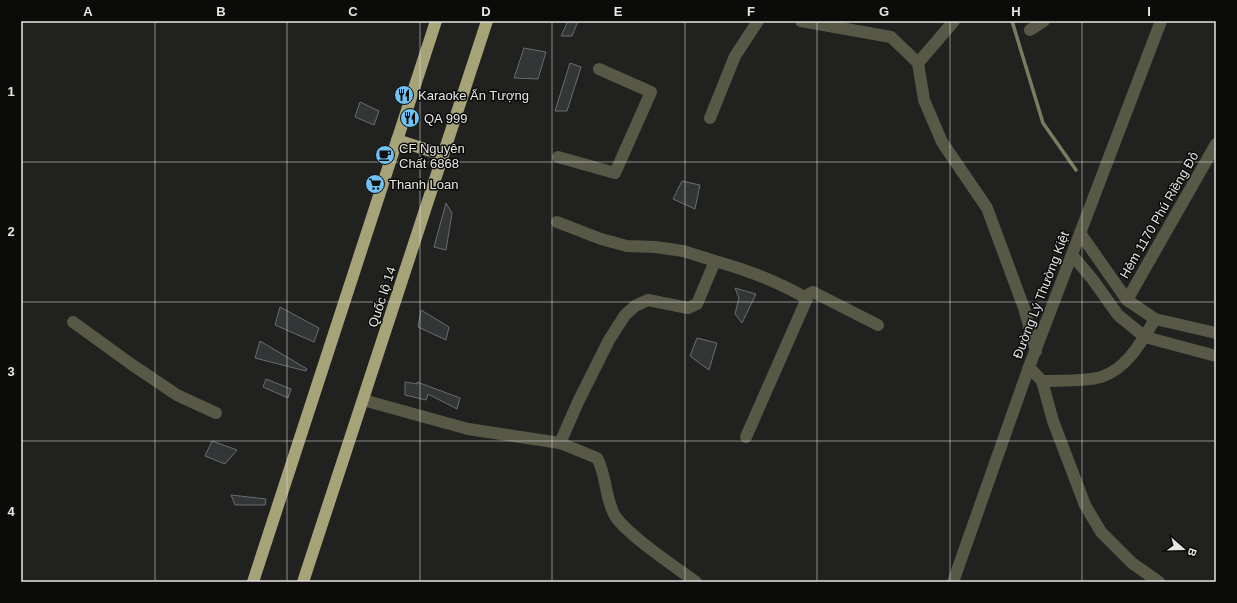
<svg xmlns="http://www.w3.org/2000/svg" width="1237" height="603" font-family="Helvetica,sans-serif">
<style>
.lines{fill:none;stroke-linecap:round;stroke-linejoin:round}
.stream{stroke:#7d7b5f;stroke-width:3.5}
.building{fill:#333637;stroke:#6a6d6f}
.minor{stroke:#585847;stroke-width:12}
.highway{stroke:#a6a379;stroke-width:12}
.grid{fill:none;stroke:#e7e6e5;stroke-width:1;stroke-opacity:0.55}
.labels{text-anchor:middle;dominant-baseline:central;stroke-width:3;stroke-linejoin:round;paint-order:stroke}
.poi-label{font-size:13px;fill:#e7e6e5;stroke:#0b0b0a;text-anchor:start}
.street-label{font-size:13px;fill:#e7e6e5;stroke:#0b0b0a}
.neatline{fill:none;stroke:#e7e6e5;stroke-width:1.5}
.grid-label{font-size:13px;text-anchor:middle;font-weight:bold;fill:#e7e6e5}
</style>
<rect width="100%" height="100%" fill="#21211f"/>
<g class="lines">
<path class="stream" d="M 1012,21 L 1043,123 L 1076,170"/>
</g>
<g class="building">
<path d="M 568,21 L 578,21 L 572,36 L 561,36 Z"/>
<path d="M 524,48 L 546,52 L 538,79 L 514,78 Z"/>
<path d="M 570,63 L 581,67 L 567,111 L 555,111 Z"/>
<path d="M 360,102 L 379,111 L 374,125 L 355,117 Z"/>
<path d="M 682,181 L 700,185 L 695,209 L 673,199 Z"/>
<path d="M 446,203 L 452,213 L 446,250 L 434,247 Z"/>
<path d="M 735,288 L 756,294 L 742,323 L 735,314 L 739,298 Z"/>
<path d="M 280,307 L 319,328 L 314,342 L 275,325 Z"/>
<path d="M 421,310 L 449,327 L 446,340 L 418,327 Z"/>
<path d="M 697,338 L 717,343 L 709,370 L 690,356 Z"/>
<path d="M 260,341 L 307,369 L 306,371 L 255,358 Z"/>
<path d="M 266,379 L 291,389 L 288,398 L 263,387 Z"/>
<path d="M 405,382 L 417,384 L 417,382 L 460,398 L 457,409 L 428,394 L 426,400 L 405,395 Z"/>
<path d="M 212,441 L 237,450 L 225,464 L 205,456 Z"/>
<path d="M 231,495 L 266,499 L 265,505 L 235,505 Z"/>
</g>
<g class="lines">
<g class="minor">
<path d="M 801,21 L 891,37 L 918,63"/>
<path d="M 954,21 L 918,63 L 924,100 L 942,142 L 987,208 L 1024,308 L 1036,351"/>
<path d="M 1030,30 L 1044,21"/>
<path d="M 710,118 L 735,56 L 758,21"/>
<path d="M 558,157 L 615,173 L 651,92 L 599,69"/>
<path d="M 557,222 L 601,239 L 627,246 L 655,247 L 683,251 L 715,261"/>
<path d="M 1080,233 L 1127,300 L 1155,319 L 1216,333"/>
<path d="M 1073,256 L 1093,280 L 1118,315 L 1145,337 L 1216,356"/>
<path d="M 1127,300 L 1216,144"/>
<path d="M 73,322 L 131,364 L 177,395 L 216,413"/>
<path d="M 1029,367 L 1042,381 L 1053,421 L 1085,505 L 1101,532 L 1132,563 L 1159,582"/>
<path d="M 1042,381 C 1061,380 1083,382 1101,377 C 1127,369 1142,341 1155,319"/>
<path d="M 363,400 L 468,429 L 560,443"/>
<path d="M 746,437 L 809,294 L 813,292 L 878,325"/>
<path d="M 696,582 C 677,568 623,532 614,514 C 605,497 606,473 597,458 L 560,443 L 578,402 L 609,340 L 625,315 L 635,306 L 648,300 L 688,308 L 697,304 L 715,261 C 747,270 777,281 806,298"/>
<path d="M 953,582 L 1029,367 L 1161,21"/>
</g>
<g class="highway">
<path d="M 397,140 L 443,155"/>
<path d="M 253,582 L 436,21"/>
<path d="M 303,582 L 487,21"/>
</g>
</g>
<path class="grid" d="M 155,21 L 155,582M 287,21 L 287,582M 420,21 L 420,582M 552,21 L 552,582M 685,21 L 685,582M 817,21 L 817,582M 950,21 L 950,582M 1082,21 L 1082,582M 21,162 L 1216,162M 21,302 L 1216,302M 21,441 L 1216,441"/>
<defs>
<symbol id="restaurant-disc" viewBox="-11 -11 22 22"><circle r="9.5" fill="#70c1f4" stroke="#0b0b0a"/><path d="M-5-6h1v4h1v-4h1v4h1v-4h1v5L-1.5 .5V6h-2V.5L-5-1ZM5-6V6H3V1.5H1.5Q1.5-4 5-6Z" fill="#111"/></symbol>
<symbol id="cafe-disc" viewBox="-11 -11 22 22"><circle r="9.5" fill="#70c1f4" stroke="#0b0b0a"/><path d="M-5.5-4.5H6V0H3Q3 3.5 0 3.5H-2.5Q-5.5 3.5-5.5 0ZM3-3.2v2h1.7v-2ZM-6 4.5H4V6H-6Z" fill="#111"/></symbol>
<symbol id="supermarket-disc" viewBox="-11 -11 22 22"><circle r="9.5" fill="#70c1f4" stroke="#0b0b0a"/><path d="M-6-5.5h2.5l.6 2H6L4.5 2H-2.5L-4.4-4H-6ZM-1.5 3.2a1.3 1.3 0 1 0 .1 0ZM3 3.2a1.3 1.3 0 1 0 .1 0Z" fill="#111"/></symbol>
</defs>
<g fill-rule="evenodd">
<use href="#restaurant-disc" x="393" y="84" width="22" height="22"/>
<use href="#restaurant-disc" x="399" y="107" width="22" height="22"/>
<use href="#cafe-disc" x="374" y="144" width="22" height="22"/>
<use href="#supermarket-disc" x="364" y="173" width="22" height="22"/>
</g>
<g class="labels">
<g class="poi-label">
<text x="418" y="95">Karaoke Ấn Tượng</text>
<text x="424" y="118">QA 999</text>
<text x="399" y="148">CF Nguyên<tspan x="399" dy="15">Chất 6868</tspan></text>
<text x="389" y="184">Thanh Loan</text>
</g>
<g class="street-label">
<text transform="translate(1159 215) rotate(-60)">Hẻm 1170 Phú Riềng Đỏ</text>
<text transform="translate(1041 295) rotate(-69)">Đường Lý Thường Kiệt</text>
<text transform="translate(382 297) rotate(-72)">Quốc lộ 14</text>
</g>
</g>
<rect width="1237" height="603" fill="none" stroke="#0b0b0a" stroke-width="44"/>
<g transform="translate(1183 549) rotate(110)" stroke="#0b0b0a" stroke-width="3" paint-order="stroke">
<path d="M0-3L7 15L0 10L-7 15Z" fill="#e7e6e5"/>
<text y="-6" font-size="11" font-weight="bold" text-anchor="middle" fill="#e7e6e5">B</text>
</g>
<rect x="22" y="22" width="1193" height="559" class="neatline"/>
<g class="grid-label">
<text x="88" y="16">A</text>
<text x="221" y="16">B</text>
<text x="353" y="16">C</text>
<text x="486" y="16">D</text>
<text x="618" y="16">E</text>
<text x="751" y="16">F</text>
<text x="884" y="16">G</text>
<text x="1016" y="16">H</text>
<text x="1149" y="16">I</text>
<text x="11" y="96">1</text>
<text x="11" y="236">2</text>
<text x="11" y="376">3</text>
<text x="11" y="516">4</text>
</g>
</svg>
